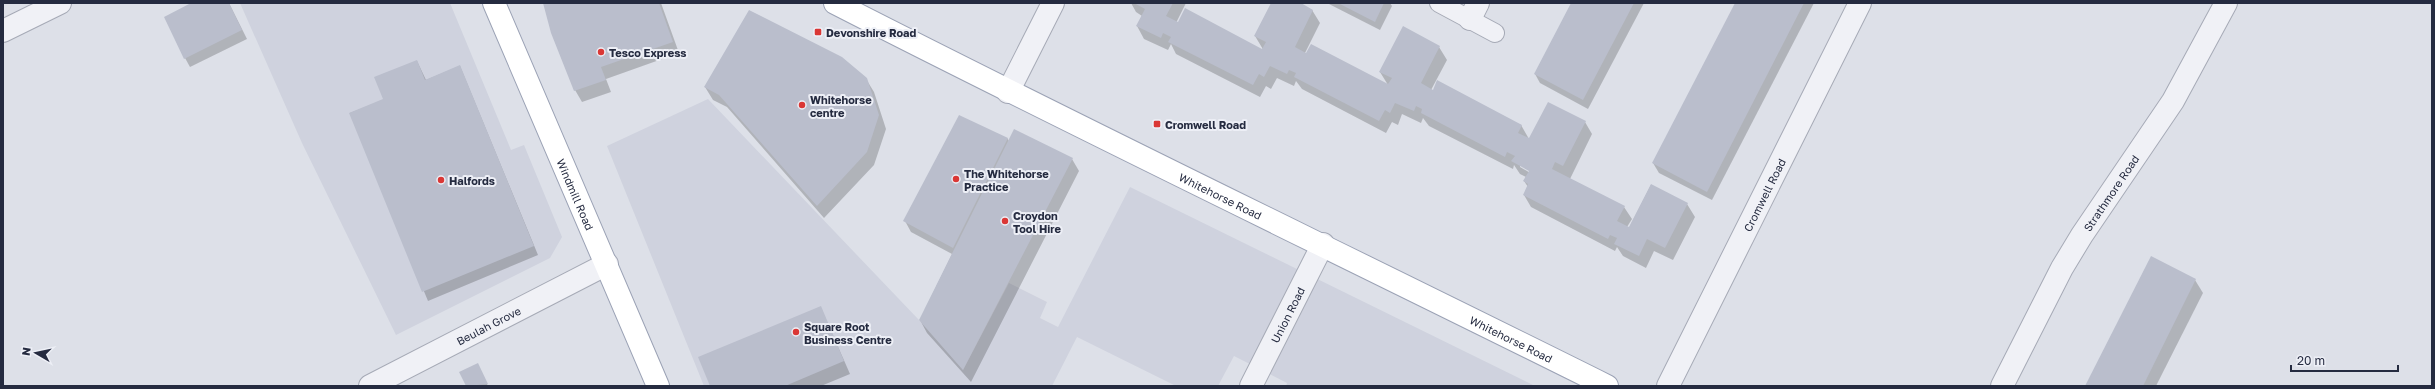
<svg xmlns="http://www.w3.org/2000/svg" width="2435" height="389" font-family="'Golos Text',sans-serif">
<style>
.built{fill:#cfd2de}
.shadow{fill:#0003;fill-rule:evenodd}
.building{fill:#babecc}
.lines{fill:none;stroke-linecap:round;stroke-linejoin:round}
.service-casing{stroke:#a6aab6;stroke-width:20}
.minor-casing{stroke:#a6aab6;stroke-width:24}
.primary-casing{stroke:#9ba2b5;stroke-width:24}
.service{stroke:#f0f1f6;stroke-width:18}
.minor{stroke:#f0f1f6;stroke-width:22}
.primary{stroke:#fff;stroke-width:22}
.poi-dot{fill:#da3735;stroke:#edeff6;stroke-width:1.5}
.labels{text-anchor:middle;dominant-baseline:central;stroke-width:4;stroke-linejoin:round;paint-order:stroke}
.poi-label{font-size:11px;font-weight:bold;fill:#252b40;stroke:#edeff6;text-anchor:start}
.street-label{font-size:11px;fill:#252b40;stroke:#edeff6}
</style>
<rect width="100%" height="100%" fill="#dde0e8"/>
<g class="built">
<path d="M 240,3 L 450,3 L 511,150 L 524,145 L 562,237 L 550,258 L 396,335 L 302,143 Z"/>
<path d="M 708,99 L 919,320 L 963,370 L 1009,283 L 1047,302 L 1040,318 L 1058,327 L 1130,187 L 1535,386 L 1286,386 L 1287,383 L 1234,356 L 1218,386 L 1176,386 L 1077,337 L 1052,386 L 704,386 L 607,146 Z"/>
</g>
<g class="shadow">
<path d="M 193,3 L 229,3 L 247,39 L 190,67 L 185,58 Z"/>
<path d="M 544,3 L 661,3 L 679,53 L 606,79 L 611,92 L 582,102 L 575,90 Z"/>
<path d="M 1131,3 L 1186,3 L 1176,23 L 1264,51 L 1255,36 L 1272,3 L 1299,3 L 1312,10 L 1320,23 L 1305,53 L 1388,85 L 1380,72 L 1439,47 L 1447,60 L 1431,90 L 1521,125 L 1529,139 L 1585,122 L 1592,134 L 1570,179 L 1624,207 L 1632,219 L 1627,227 L 1629,228 L 1651,185 L 1687,204 L 1695,217 L 1673,260 L 1654,251 L 1646,268 L 1623,256 L 1617,247 L 1615,251 L 1531,207 L 1524,195 L 1528,187 L 1524,181 L 1526,177 L 1520,174 L 1514,165 L 1513,169 L 1429,126 L 1423,118 L 1421,123 L 1402,114 L 1398,125 L 1392,122 L 1386,133 L 1302,89 L 1296,81 L 1294,86 L 1277,78 L 1271,89 L 1266,86 L 1260,97 L 1176,54 L 1171,44 L 1168,50 L 1144,39 L 1137,26 L 1142,16 L 1136,12 ZM 1520,165 L 1533,172 L 1532,174 L 1520,167 Z"/>
<path d="M 1327,3 L 1390,3 L 1392,6 L 1380,30 Z"/>
<path d="M 1572,3 L 1644,3 L 1588,109 L 1540,83 L 1535,74 Z"/>
<path d="M 1736,3 L 1814,3 L 1712,200 L 1659,173 L 1653,163 Z"/>
<path d="M 417,61 L 426,80 L 460,66 L 538,255 L 428,301 L 350,113 L 384,100 Z"/>
<path d="M 866,79 L 874,92 L 886,129 L 874,165 L 824,218 L 727,107 L 713,100 L 705,87 Z"/>
<path d="M 1007,138 L 1009,141 L 1072,159 L 1079,171 L 971,382 L 927,333 L 920,320 L 952,254 L 911,232 L 905,221 Z"/>
<path d="M 2195,280 L 2203,293 L 2156,386 L 2087,386 Z"/>
<path d="M 821,308 L 850,374 L 821,386 L 711,386 Z"/>
<path d="M 480,369 L 488,386 L 468,386 L 461,373 Z"/>
</g>
<g class="building">
<path d="M 191,3 L 229,3 L 242,30 L 184,59 L 164,17 Z"/>
<path d="M 543,3 L 659,3 L 673,42 L 601,67 L 606,80 L 574,91 L 551,33 Z"/>
<path d="M 1134,3 L 1173,3 L 1166,16 L 1178,22 L 1185,8 L 1262,49 L 1266,42 L 1254,36 L 1271,3 L 1301,3 L 1313,10 L 1295,47 L 1306,53 L 1311,44 L 1388,84 L 1392,78 L 1379,72 L 1403,26 L 1440,46 L 1421,83 L 1433,90 L 1437,80 L 1522,125 L 1518,133 L 1529,138 L 1548,102 L 1586,121 L 1563,166 L 1555,162 L 1552,169 L 1625,206 L 1617,221 L 1629,227 L 1651,184 L 1688,203 L 1665,248 L 1647,239 L 1639,256 L 1614,244 L 1617,238 L 1610,235 L 1608,239 L 1523,195 L 1528,184 L 1523,181 L 1529,171 L 1511,161 L 1515,156 L 1507,152 L 1505,157 L 1421,113 L 1422,109 L 1416,106 L 1414,111 L 1395,103 L 1390,113 L 1385,110 L 1379,121 L 1294,77 L 1296,73 L 1289,70 L 1287,74 L 1270,66 L 1264,77 L 1259,74 L 1253,85 L 1168,42 L 1171,37 L 1163,33 L 1161,38 L 1136,26 L 1145,9 Z"/>
<path d="M 1338,3 L 1384,3 L 1375,22 Z"/>
<path d="M 1571,3 L 1634,3 L 1583,100 L 1534,74 Z"/>
<path d="M 1735,3 L 1804,3 L 1707,192 L 1652,163 Z"/>
<path d="M 749,10 L 842,57 L 867,78 L 879,115 L 867,152 L 817,206 L 719,95 L 704,87 Z"/>
<path d="M 417,60 L 425,80 L 460,65 L 534,246 L 422,292 L 349,113 L 383,99 L 374,77 Z"/>
<path d="M 959,115 L 1008,138 L 953,248 L 903,221 Z"/>
<path d="M 1014,129 L 1073,158 L 963,370 L 919,320 Z"/>
<path d="M 2151,256 L 2196,279 L 2143,386 L 2085,386 Z"/>
<path d="M 821,306 L 844,361 L 785,386 L 710,386 L 698,357 Z"/>
<path d="M 478,363 L 488,384 L 466,386 L 459,372 Z"/>
</g>
<g class="lines">
<defs>
<path id="service" d="M 1439,3 L 1495,33"/>
<g id="minor">
<path d="M 1470,19 L 1478,3"/>
<path d="M 3,31 L 60,3"/>
<path d="M 1008,92 L 1053,3"/>
<path id="s1" d="M 370,386 L 607,264"/>
<path id="s2" d="M 1251,386 L 1323,244"/>
<path id="s3" d="M 1668,386 L 1860,3"/>
<path id="s4" d="M 2002,386 L 2062,268 L 2082,235 L 2173,101 L 2226,3"/>
</g>
<g id="primary">
<path id="s5" d="M 494,3 L 658,386"/>
<path id="s6" d="M 835,3 C 1091,134 1350,258 1607,386"/>
</g>
</defs>
<use href="#service" class="service-casing"/>
<use href="#minor" class="minor-casing"/>
<use href="#primary" class="primary-casing"/>
<use href="#service" class="service"/>
<use href="#minor" class="minor"/>
<use href="#primary" class="primary"/>
</g>
<g class="poi-dot">
<rect x="814" y="28" width="8" height="8" rx="2"/>
<circle cx="601" cy="52" r="4"/>
<circle cx="802" cy="105" r="4"/>
<rect x="1153" y="120" width="8" height="8" rx="2"/>
<circle cx="956" cy="179" r="4"/>
<circle cx="441" cy="180" r="4"/>
<circle cx="1005" cy="221" r="4"/>
<circle cx="796" cy="332" r="4"/>
</g>
<g class="labels">
<g class="poi-label">
<text x="826" y="32">Devonshire Road</text>
<text x="609" y="52">Tesco Express</text>
<text x="810" y="99">Whitehorse<tspan x="810" dy="13">centre</tspan></text>
<text x="1165" y="124">Cromwell Road</text>
<text x="964" y="173">The Whitehorse<tspan x="964" dy="13">Practice</tspan></text>
<text x="449" y="180">Halfords</text>
<text x="1013" y="215">Croydon<tspan x="1013" dy="13">Tool Hire</tspan></text>
<text x="804" y="326">Square Root<tspan x="804" dy="13">Business Centre</tspan></text>
</g>
<g class="street-label">
<text stroke="none"><textPath href="#s4" startOffset="222">Strathmore Road</textPath></text>
<text stroke="none"><textPath href="#s5" startOffset="208">Windmill Road</textPath></text>
<text stroke="none"><textPath href="#s3" startOffset="214">Cromwell Road</textPath></text>
<text stroke="none"><textPath href="#s6" startOffset="431">Whitehorse Road</textPath></text>
<text stroke="none"><textPath href="#s2" startOffset="80">Union Road</textPath></text>
<text stroke="none"><textPath href="#s1" startOffset="133">Beulah Grove</textPath></text>
<text stroke="none"><textPath href="#s6" startOffset="755">Whitehorse Road</textPath></text>
</g>
</g>
<rect width="2435" height="389" fill="none" stroke="#252b40" stroke-width="8"/>
<g transform="translate(36 353) rotate(279)" stroke="#edeff6" stroke-width="3" paint-order="stroke">
<path d="M0-3L7 15L0 10L-7 15Z" fill="#252b40"/>
<text y="-6" font-size="11" font-weight="bold" text-anchor="middle" fill="#252b40">N</text>
</g>
<path d="M2291 365v6h107v-6" fill="none" stroke="#252b40" stroke-width="2"/>
<text x="2297" y="365" font-size="12" fill="#252b40" stroke="#edeff6" stroke-width="3" paint-order="stroke">20 m</text>
</svg>
